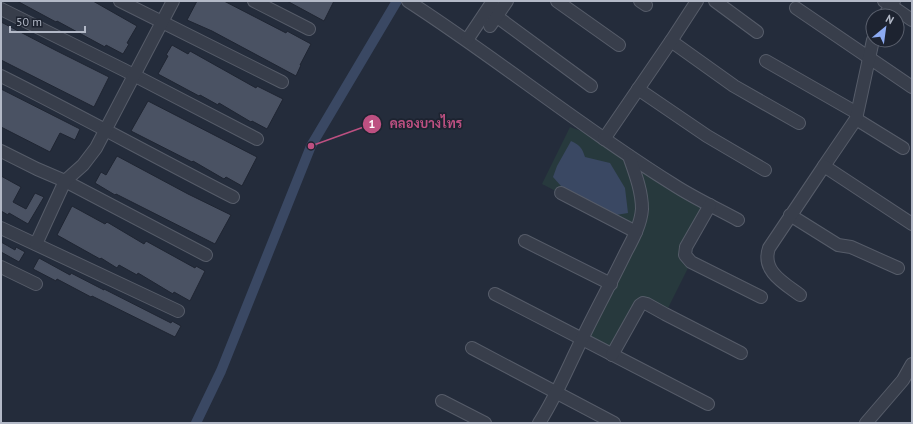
<svg xmlns="http://www.w3.org/2000/svg" width="913" height="424" font-family="'PT Sans',Sarabun,sans-serif">
<style>
.green{fill:#27393d}
.water{fill:#3a4863}
.lines{fill:none;stroke-linecap:round;stroke-linejoin:round}
.canal{stroke:#3a4863;stroke-width:10}
.building{fill:#4a5263;stroke:#1f2532}
.minor-casing{stroke:#565c69;stroke-width:14}
.minor{stroke:#383e4b;stroke-width:12}
.leader{fill:none;stroke:#bd5081;stroke-width:1.5}
.callout-dot{fill:#bd5081;stroke:#1d2330;stroke-width:1.5}
.mark-label{font-size:12px;text-anchor:middle;font-weight:bold;fill:#fff}
.callout-label{font-size:13px;text-anchor:middle;font-weight:bold;fill:#bd5081;stroke:#1d2330;stroke-width:3.5;stroke-linejoin:round;paint-order:stroke}
</style>
<rect width="100%" height="100%" fill="#242c3b"/>
<path class="green" d="M 570,127 L 604,139 L 710,205 L 682,257 L 691,262 L 665,314 L 642,303 L 616,358 L 582,338 L 636,232 L 542,184 Z"/>
<path class="water" d="M 571,141 C 580,145 582,148 585,157 L 610,163 L 625,188 L 628,213 L 616,215 L 561,186 L 553,177 L 557,166 Z"/>
<g class="lines">
<path class="canal" d="M 196,423 L 221,371 L 311,146 L 397,1"/>
</g>
<g class="building">
<path d="M 17,1 L 93,1 L 137,26 L 127,43 L 129,44 L 123,54 L 106,45 L 105,47 L 57,21 L 56,22 Z"/>
<path d="M 197,1 L 224,1 L 286,33 L 287,31 L 311,44 L 300,65 L 301,65 L 296,76 L 212,31 L 187,20 Z"/>
<path d="M 287,1 L 334,1 L 324,21 Z"/>
<path d="M 1,22 L 55,50 L 109,77 L 94,107 L 1,60 Z"/>
<path d="M 172,45 L 188,54 L 190,51 L 256,88 L 257,86 L 283,99 L 267,129 L 252,121 L 251,122 L 219,103 L 218,105 L 200,95 L 199,96 L 158,74 L 168,56 L 166,55 Z"/>
<path d="M 1,89 L 80,129 L 75,140 L 60,133 L 50,152 L 1,127 Z"/>
<path d="M 148,101 L 257,157 L 242,186 L 226,177 L 224,179 L 193,161 L 192,162 L 131,131 Z"/>
<path d="M 117,156 L 188,194 L 231,215 L 215,244 L 116,194 L 115,195 L 95,183 L 101,172 L 106,175 Z"/>
<path d="M 1,176 L 21,187 L 13,202 L 26,209 L 35,193 L 44,197 L 28,224 L 9,213 L 8,215 L 1,211 Z"/>
<path d="M 72,206 L 105,224 L 107,222 L 144,244 L 146,241 L 195,268 L 196,266 L 205,271 L 190,301 L 174,292 L 173,294 L 138,273 L 137,275 L 119,265 L 117,268 L 101,258 L 100,259 L 57,235 Z"/>
<path d="M 1,242 L 15,250 L 16,247 L 25,252 L 19,262 L 1,252 Z"/>
<path d="M 39,258 L 70,275 L 71,273 L 104,290 L 104,289 L 171,323 L 172,321 L 181,326 L 175,337 L 92,296 L 91,297 L 57,279 L 56,281 L 33,269 Z"/>
</g>
<g class="lines">
<defs>
<g id="minor">
<path d="M 120,1 L 282,82"/>
<path d="M 254,1 L 309,29"/>
<path d="M 408,1 C 498,59 582,128 674,185 C 694,198 716,208 738,220"/>
<path d="M 557,1 L 619,45"/>
<path d="M 640,1 L 646,5"/>
<path d="M 715,1 L 757,32"/>
<path d="M 884,1 L 912,20"/>
<path d="M 796,8 L 912,87"/>
<path d="M 1,9 L 124,70 L 257,139"/>
<path d="M 496,16 L 591,86"/>
<path d="M 884,16 L 894,1"/>
<path d="M 490,26 L 507,1"/>
<path d="M 467,40 L 493,1"/>
<path d="M 671,41 L 734,86 L 799,123"/>
<path d="M 766,61 L 857,113"/>
<path d="M 1,76 C 79,115 155,157 233,197"/>
<path d="M 638,89 L 707,136 L 765,170"/>
<path d="M 856,119 L 903,148"/>
<path d="M 604,139 L 671,41 L 697,1"/>
<path d="M 1,151 L 37,169 L 65,181 L 206,255"/>
<path d="M 824,166 L 856,119 L 873,40"/>
<path d="M 561,193 L 636,232"/>
<path d="M 710,205 L 686,247 L 685,255 L 691,262 L 761,297"/>
<path d="M 790,215 L 838,245 L 851,247 L 898,268"/>
<path d="M 1,228 L 178,311"/>
<path d="M 525,241 L 611,284"/>
<path d="M 36,244 L 65,181 L 83,165 L 96,148 L 173,1"/>
<path d="M 1,267 L 36,284"/>
<path d="M 495,294 L 708,404"/>
<path d="M 800,295 C 784,283 761,271 769,248 L 824,166 L 912,224"/>
<path d="M 472,348 L 614,423"/>
<path d="M 612,355 L 640,305 L 643,303 L 647,304 L 665,314 L 741,353"/>
<path d="M 442,401 L 485,423"/>
<path d="M 539,423 C 556,397 568,367 582,339 C 596,310 612,281 626,252 C 633,239 641,224 642,209 C 642,191 635,173 629,156"/>
<path d="M 866,423 L 903,380 L 912,364"/>
</g>
</defs>
<use href="#minor" class="minor-casing"/>
<use href="#minor" class="minor"/>
</g>
<path class="leader" d="M311 146L372 124"/>
<g class="callout-dot">
<circle cx="311" cy="146" r="4"/>
<circle cx="372" cy="124" r="10"/>
</g>
<g class="mark-label">
<text x="372" y="128">1</text>
</g>
<g class="callout-label">
<text x="426" y="128">คลองบางไทร</text>
</g>
<rect width="913" height="424" fill="none" stroke="#b3b9c7" stroke-width="4"/>
<g transform="translate(885 28) rotate(29)"><circle r="19" fill="#1d2330" stroke="#595f6c"/>
<path d="M0-3L7 15L0 10L-7 15Z" fill="#8dabf2"/>
<text y="-6" font-size="11" font-weight="bold" text-anchor="middle" fill="#b3b9c7">N</text>
</g>
<path d="M10 26v6h75v-6" fill="none" stroke="#b3b9c7" stroke-width="2"/>
<text x="16" y="26" font-size="12" fill="#b3b9c7" stroke="#1d2330" stroke-width="3" paint-order="stroke">50 m</text>
</svg>
